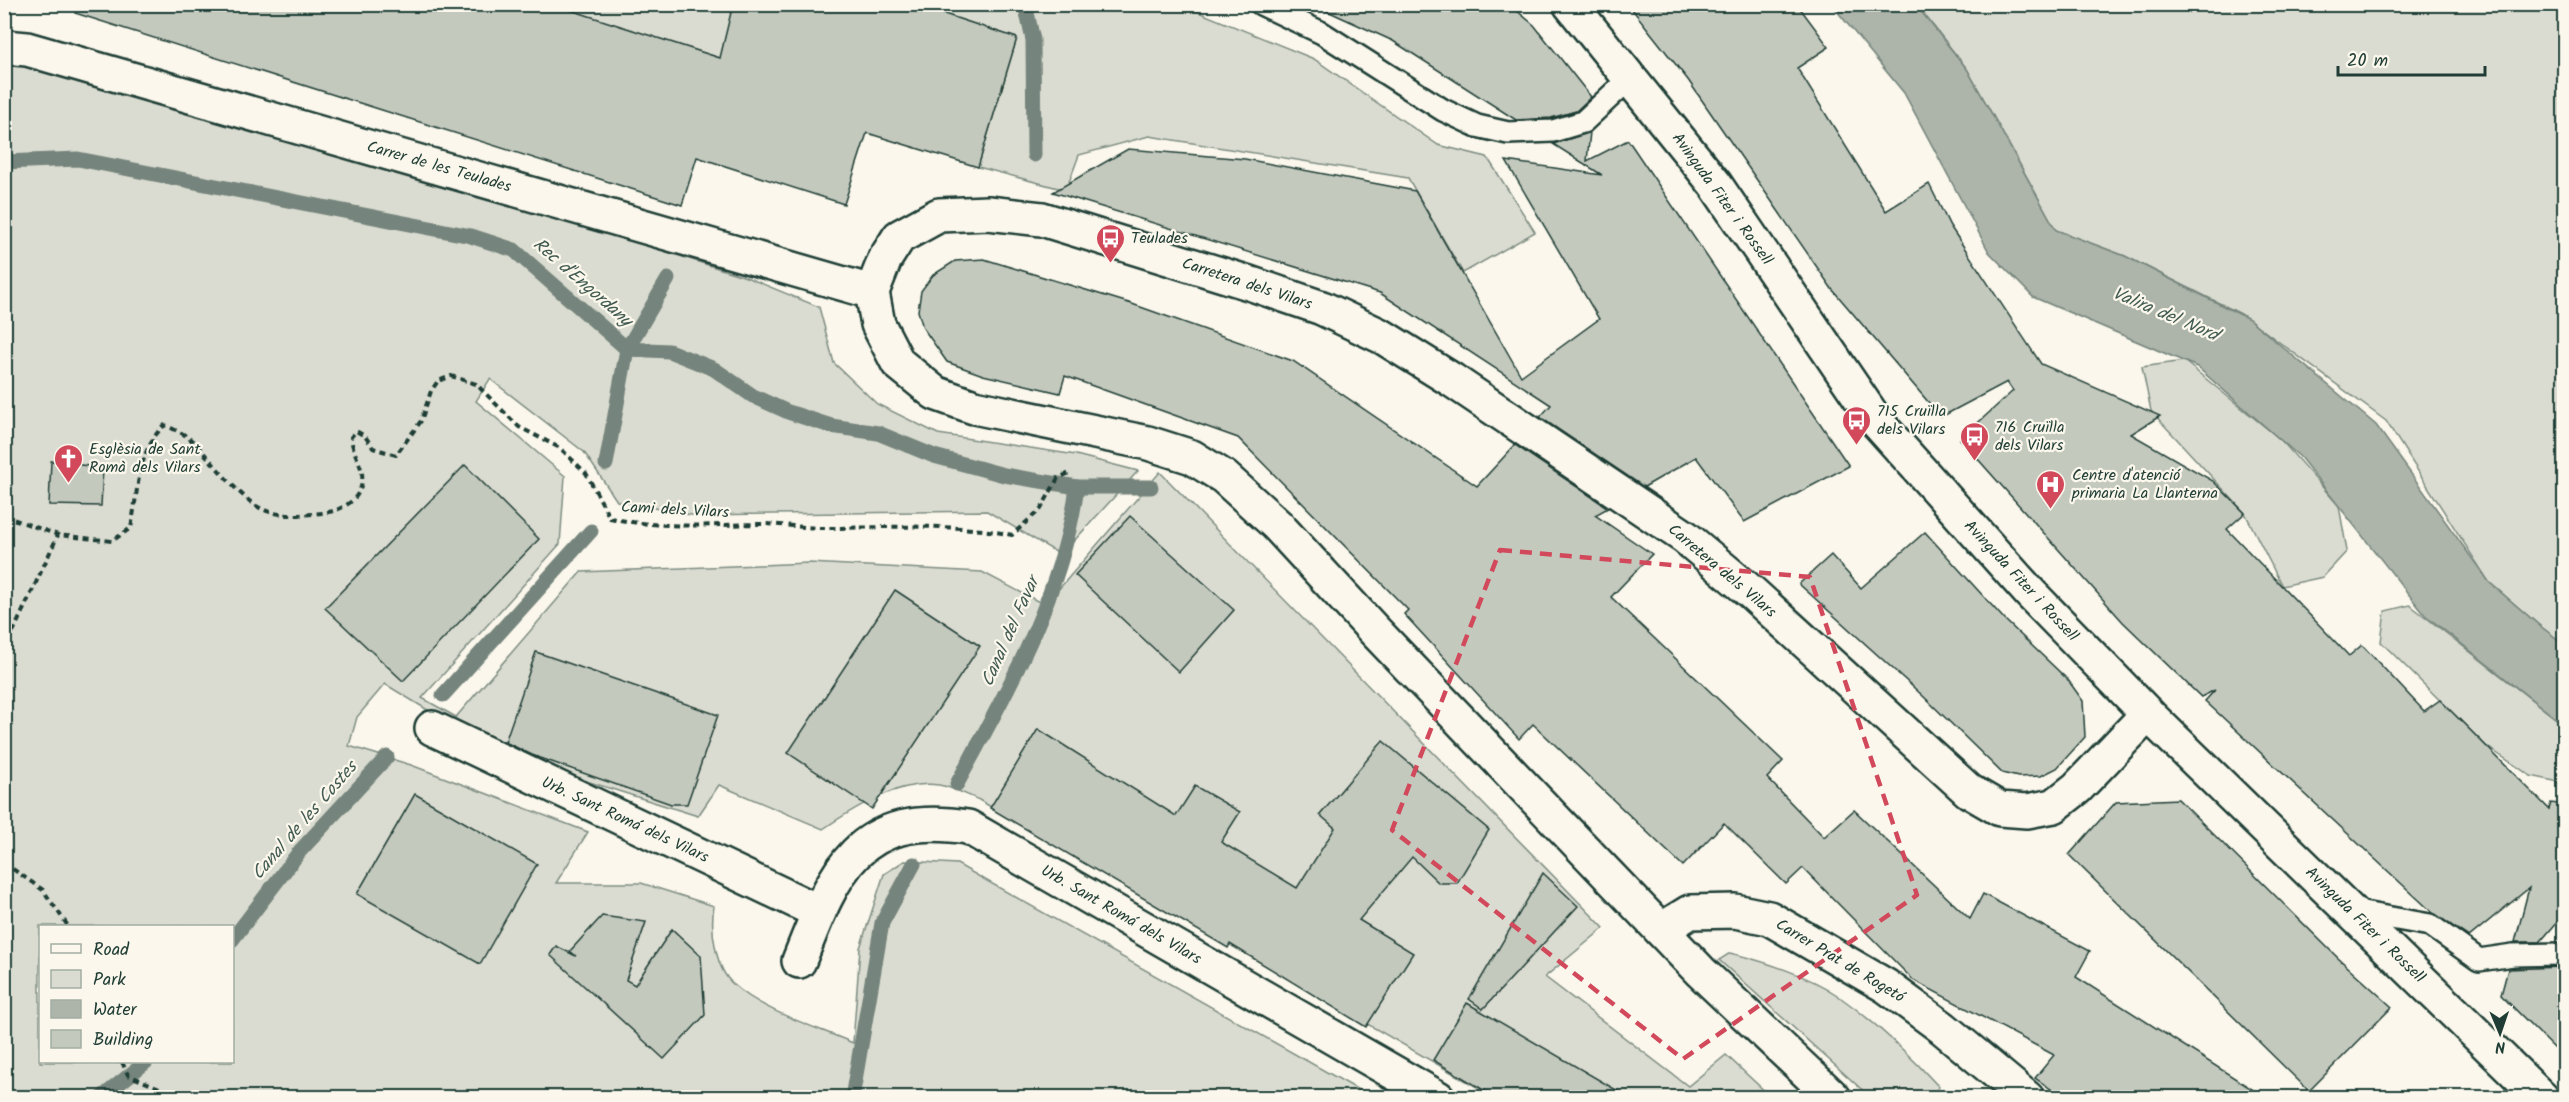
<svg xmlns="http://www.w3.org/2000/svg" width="2569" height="1102" font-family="Kalam,sans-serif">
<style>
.green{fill:#dbdcd1;stroke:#7d8c82;stroke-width:1.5;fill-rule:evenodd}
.water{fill:#adb4aa;stroke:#74847b;stroke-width:1.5}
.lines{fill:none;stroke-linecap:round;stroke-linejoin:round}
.stream{stroke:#74847b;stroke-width:15}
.building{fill:#c4c9be;stroke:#1f3d34;stroke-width:1.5}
.service-casing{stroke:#1f3d34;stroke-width:26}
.minor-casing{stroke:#1f3d34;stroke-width:38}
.tertiary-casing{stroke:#1f3d34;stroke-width:38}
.primary-casing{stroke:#1f3d34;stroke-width:38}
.path{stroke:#1f3d34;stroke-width:4;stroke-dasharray:6 4.5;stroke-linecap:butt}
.service{stroke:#fbf7ec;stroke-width:21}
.minor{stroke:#fbf7ec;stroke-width:33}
.tertiary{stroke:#fbf7ec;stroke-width:33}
.primary{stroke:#fbf7ec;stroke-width:33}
.marked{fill:none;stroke:#d1495b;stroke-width:4.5;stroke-dasharray:12 8;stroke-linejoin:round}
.labels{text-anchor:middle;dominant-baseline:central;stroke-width:4.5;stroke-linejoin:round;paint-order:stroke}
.street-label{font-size:16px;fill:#1f3d34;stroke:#fbf7ec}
.poi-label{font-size:16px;fill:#1f3d34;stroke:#fbf7ec;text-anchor:start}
.water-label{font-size:18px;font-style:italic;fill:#425b52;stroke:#fbf7ec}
</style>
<rect width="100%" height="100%" fill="#fbf7ec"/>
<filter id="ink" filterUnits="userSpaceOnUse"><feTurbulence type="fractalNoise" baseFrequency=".0167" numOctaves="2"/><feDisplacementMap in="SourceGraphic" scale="12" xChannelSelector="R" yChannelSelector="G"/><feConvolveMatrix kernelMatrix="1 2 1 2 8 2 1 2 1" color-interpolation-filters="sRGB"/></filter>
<g filter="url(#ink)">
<g class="green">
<path d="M 841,4 L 720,58 L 552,5 Z"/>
<path d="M 943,4 L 1181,5 L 1314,59 L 1438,145 L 1487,157 L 1535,232 L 1463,273 L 1408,178 L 1149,136 L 1079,155 L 1066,190 L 978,167 L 1017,38 L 941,13 Z"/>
<path d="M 1917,5 L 2564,5 L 2564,644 L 2540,626 L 2489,582 L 2386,421 L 2241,314 L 2125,256 L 2056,230 L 1967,69 Z"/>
<path d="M 4,53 L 468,189 L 746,277 L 819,307 L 834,363 L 877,404 L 938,434 L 1076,455 L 1138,471 L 1061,555 L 987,511 L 691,515 L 617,501 L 584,452 L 490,379 L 476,401 L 565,476 L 560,544 L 422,698 L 456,717 L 581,572 L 809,563 L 982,572 L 1045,605 L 1160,472 L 1604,928 L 1545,977 L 1688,1086 L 1726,1055 L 1771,1097 L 1494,1097 L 979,800 C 967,795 952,787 939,785 C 900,779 854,808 823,829 L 719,785 L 698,816 L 500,754 L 385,684 L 357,717 L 349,746 L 411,765 L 588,832 L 556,883 L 641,883 L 714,906 C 710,928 715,968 733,984 C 762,1011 816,1027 853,1043 L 860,948 L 884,874 L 904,861 L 957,864 L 1371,1097 L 5,1097 ZM 40,926 L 232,926 L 232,1062 L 40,1062 Z"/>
<path d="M 2184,361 L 2281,440 L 2339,506 L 2347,551 L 2323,577 L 2282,586 L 2245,513 L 2151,411 L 2142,367 Z"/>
<path d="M 2410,605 L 2564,725 L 2564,783 L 2531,776 L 2486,746 L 2381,642 L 2385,611 Z"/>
<path d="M 1730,953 C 1763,961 1810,976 1837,995 C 1874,1021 1909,1054 1939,1087 L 1930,1097 L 1870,1097 L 1719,960 Z"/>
</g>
<path class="water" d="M 1832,5 L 1916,5 L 1967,69 L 2056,230 L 2125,256 L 2249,319 L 2376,425 L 2489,582 L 2540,626 L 2564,644 L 2564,725 L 2425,615 L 2300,457 L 2197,367 L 2033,297 L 1989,252 L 1904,93 Z"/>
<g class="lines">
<g class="stream">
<path d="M 1025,4 L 1033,40 L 1034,155"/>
<path d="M 4,162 L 78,159 L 471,236 L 514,250 L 627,349 L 669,351 L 714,369 L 753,396 L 788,412 L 831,426 L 878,433 L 934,456 L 1004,475 L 1077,487 L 1151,487"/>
<path d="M 606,464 L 627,349 L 668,279"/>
<path d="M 443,695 L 591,531"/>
<path d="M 957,784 C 1007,691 1063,594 1077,487"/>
<path d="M 232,940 L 300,851 L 387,757"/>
<path d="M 101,1098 L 146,1062"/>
<path d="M 852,1098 L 882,923 L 914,864"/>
</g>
</g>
<g class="building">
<path d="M 77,4 L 552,4 L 720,58 L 733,4 L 943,4 L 941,13 L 1017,38 L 978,167 L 867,133 L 844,204 L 697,157 L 682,205 L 75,13 Z"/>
<path d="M 1312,4 L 1509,4 L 1534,25 L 1591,97 L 1576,111 L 1551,118 L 1516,120 L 1393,41 Z"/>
<path d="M 1628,4 L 1797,4 L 1829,47 L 1797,68 L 1886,211 L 1929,184 L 1950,226 L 2041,364 L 2160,416 L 2131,434 L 2213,481 L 2245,513 L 2227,529 L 2349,656 L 2362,645 L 2424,711 L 2440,700 L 2549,809 L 2551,803 L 2565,805 L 2565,913 L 2540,942 L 2515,942 L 2529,888 L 2469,937 L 2433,913 L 2205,701 L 2215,690 L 2201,697 L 2123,622 L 1960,439 L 2013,391 L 2007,382 L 1941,417 L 1832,289 L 1688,80 Z"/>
<path d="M 1590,132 L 1587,161 L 1628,140 L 1849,466 L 1744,522 L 1696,457 L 1644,487 L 1540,417 L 1551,405 L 1380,293 L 1053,192 L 1128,149 L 1245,159 L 1415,191 L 1521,376 L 1599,319 L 1506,161 L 1602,175 L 1553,144 Z"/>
<path d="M 984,259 L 1132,304 L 1293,361 L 1477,486 L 1515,445 L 1608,508 L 1595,515 L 1652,554 L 1611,597 L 1783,761 L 1767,778 L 1824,837 L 1854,810 L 1970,919 L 1983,894 L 2090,951 L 2076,977 L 2266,1098 L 2064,1098 L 2035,1078 L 2054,1055 L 1913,980 L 1803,868 L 1786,884 L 1724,823 L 1683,866 L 1533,724 L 1519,739 L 1404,614 L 1408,610 L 1238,438 L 1065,376 L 1060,393 L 983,375 L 947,362 L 923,328 L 918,311 L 921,291 L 933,275 L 955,261 Z"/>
<path d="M 51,461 L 103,468 L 101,506 L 49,505 Z"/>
<path d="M 465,465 L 539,539 L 403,681 L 325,608 Z"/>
<path d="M 1130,516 L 1234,610 L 1179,672 L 1075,575 Z"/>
<path d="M 1925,532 L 2005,620 L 2068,680 L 2083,701 L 2085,737 L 2057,768 L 2041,776 L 2018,777 L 2002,773 L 1923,696 L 1799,584 L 1831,555 L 1861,588 Z"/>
<path d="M 895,590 L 980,646 L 872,809 L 788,753 Z"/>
<path d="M 536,652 L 718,715 L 687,804 L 671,804 L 532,755 L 505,742 Z"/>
<path d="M 1038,729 L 1176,816 L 1195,786 L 1240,812 L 1221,842 L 1297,888 L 1335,828 L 1320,815 L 1383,741 L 1489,830 L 1457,883 L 1439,883 L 1412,857 L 1359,920 L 1413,953 L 1366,1027 L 1230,944 L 1228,948 L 990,808 Z"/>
<path d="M 415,794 L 537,864 L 480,964 L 357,894 Z"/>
<path d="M 2178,799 L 2338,958 L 2392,1007 L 2309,1091 L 2069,855 L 2116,802 Z"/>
<path d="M 1543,873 L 1578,906 L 1483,1009 L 1469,999 Z"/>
<path d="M 602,916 L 646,922 L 626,980 L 635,985 L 672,929 L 701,956 L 705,1015 L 664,1059 L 550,955 L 556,946 L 576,956 L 570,951 Z"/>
<path d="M 2565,967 L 2565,1059 L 2501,995 L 2508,969 Z"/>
<path d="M 1467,1003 L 1630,1098 L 1497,1098 L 1433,1060 Z"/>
</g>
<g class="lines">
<defs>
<g id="service">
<path d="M 1261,4 L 1322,33 L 1443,110 L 1477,126 L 1508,133 L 1553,131 L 1583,122 L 1630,78"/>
<path d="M 2352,911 L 2430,925 L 2479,960 L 2513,955 L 2564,954"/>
</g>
<g id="minor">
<path d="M 4,47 L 27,49 L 872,292"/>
<path d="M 432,728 L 819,912"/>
<path d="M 1661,930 L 1690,912 L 1735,911 L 1769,918 L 1886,986 L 1943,1028 L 2027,1098"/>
<path d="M 799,961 C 834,872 857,810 968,827 L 1438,1098"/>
</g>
<path id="tertiary" d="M 1834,1098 L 1701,972 L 1373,629 L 1277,525 L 1224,477 L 1192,457 L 1148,443 L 974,407 L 935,393 L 898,363 L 878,324 L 872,292 L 885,259 L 899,237 L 939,215 L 988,213 L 1042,219 L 1249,283 L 1322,308 L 1383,337 L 1452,380 L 1685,537 L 1752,593 L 1969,791 L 2000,809 L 2027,811 L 2054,806 L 2077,788 L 2148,714"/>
<path id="primary" d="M 1570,4 L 1715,184 L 1876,421 L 2031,594 L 2148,714 L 2542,1098"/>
</defs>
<use href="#service" class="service-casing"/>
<use href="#minor" class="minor-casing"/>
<use href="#tertiary" class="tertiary-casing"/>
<use href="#primary" class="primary-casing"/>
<g class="path">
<path d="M 4,516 L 58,535 L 112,541 L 131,528 C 138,493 137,449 165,425 C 173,429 183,433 189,438 C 210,456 241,503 267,511 C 285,517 303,515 322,513 C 344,511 365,497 362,473 C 360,461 352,451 351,437 L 356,431 L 365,436 L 373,448 L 396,455 L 421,421 L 431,391 L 438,381 L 451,376 L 476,384 L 519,427 L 560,448 L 586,473 L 610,518 C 659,529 710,525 760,524 C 782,524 803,528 825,528 C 887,528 951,522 1012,535 L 1041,509 L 1058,478 L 1072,472"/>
<path d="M 4,639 L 14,630 L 58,535"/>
<path d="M 4,863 L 43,890 L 68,926"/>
<path d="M 122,1062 L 128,1075 L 184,1098"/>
</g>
<use href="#service" class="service"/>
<use href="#minor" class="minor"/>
<use href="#tertiary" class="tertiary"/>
<use href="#primary" class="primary"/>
</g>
</g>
<path class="marked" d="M 1500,550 L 1810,577 L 1917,895 L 1683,1059 L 1392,830 Z"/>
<defs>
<symbol id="bus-pin" viewBox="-11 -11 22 30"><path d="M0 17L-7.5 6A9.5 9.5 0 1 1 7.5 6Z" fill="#d1495b" stroke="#fbf7ec"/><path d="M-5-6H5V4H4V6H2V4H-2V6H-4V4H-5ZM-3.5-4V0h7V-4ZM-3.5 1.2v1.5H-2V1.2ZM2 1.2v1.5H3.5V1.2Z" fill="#fff"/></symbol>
<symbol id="church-pin" viewBox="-11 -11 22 30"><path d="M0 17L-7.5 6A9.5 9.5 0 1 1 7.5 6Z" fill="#d1495b" stroke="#fbf7ec"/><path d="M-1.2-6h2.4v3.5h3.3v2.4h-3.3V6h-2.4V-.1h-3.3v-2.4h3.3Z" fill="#fff"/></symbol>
<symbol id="hospital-pin" viewBox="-11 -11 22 30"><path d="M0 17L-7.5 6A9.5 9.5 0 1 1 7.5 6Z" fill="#d1495b" stroke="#fbf7ec"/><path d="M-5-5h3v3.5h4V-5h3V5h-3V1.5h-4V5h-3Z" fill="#fff"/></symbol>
</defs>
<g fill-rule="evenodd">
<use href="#bus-pin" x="1094" y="222" width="33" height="45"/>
<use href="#bus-pin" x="1840" y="404" width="33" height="45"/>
<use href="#bus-pin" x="1958" y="420" width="33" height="45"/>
<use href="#church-pin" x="52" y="442" width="33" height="45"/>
<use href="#hospital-pin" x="2034" y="468" width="33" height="45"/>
</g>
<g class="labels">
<g class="street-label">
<text transform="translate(439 167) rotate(16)">Carrer de les Teulades</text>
<text transform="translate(1722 199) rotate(54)">Avinguda Fiter i Rossell</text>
<text transform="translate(1247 284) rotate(18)">Carretera dels Vilars</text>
<text transform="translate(675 510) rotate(3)">Cami dels Vilars</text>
<text transform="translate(1722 571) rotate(40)">Carretera dels Vilars</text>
<text transform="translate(2021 581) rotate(47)">Avinguda Fiter i Rossell</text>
<text transform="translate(625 820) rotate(25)">Urb. Sant Romá dels Vilars</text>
<text transform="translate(1121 915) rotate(30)">Urb. Sant Romá dels Vilars</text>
<text transform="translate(2365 925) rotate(44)">Avinguda Fiter i Rossell</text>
<text transform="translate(1840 961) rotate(31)">Carrer Prat de Rogetó</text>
</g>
<g class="poi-label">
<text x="1131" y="238">Teulades</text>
<text x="1877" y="411">715 Cruïlla<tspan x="1877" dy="18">dels Vilars</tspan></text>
<text x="1995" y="427">716 Cruïlla<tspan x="1995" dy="18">dels Vilars</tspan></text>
<text x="89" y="449">Esglèsia de Sant<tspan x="89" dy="18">Romà dels Vilars</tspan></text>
<text x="2072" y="475">Centre d'atenció<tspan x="2072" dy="18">primaria La Llanterna</tspan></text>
</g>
<g class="water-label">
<text transform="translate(582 283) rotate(41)">Rec d'Engordany</text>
<text transform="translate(2165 315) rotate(23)">Valira del Nord</text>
<text transform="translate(1011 632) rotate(-66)">Canal del Favar</text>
<text transform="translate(305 821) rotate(-49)">Canal de les Costes</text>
</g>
</g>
<rect width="2569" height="1102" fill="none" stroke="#fbf7ec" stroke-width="24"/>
<rect x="12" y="12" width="2545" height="1078" fill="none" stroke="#1f3d34" stroke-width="2" filter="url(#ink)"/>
<rect x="39" y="925" width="195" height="138" fill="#fbf7ec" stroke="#a3ada2" stroke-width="1.5"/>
<rect x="51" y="944" width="30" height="9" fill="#fbf7ec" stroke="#a3ada2" stroke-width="1.5"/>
<text x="93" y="955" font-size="18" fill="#1f3d34">Road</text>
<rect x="51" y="970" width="30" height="18" fill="#dbdcd1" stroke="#a3ada2" stroke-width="1.5"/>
<text x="93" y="985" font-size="18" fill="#1f3d34">Park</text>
<rect x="51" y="1000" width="30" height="18" fill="#adb4aa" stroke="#a3ada2" stroke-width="1.5"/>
<text x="93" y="1015" font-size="18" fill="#1f3d34">Water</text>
<rect x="51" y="1030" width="30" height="18" fill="#c4c9be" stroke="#a3ada2" stroke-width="1.5"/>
<text x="93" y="1045" font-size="18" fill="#1f3d34">Building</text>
<g transform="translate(2500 1033) rotate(178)" stroke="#fbf7ec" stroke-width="4.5" paint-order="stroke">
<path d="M0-4.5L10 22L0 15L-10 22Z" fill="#1f3d34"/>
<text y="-9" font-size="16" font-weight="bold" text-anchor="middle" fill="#1f3d34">N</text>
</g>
<path d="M2338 66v9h147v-9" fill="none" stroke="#1f3d34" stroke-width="3"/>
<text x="2347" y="66" font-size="18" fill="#1f3d34" stroke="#fbf7ec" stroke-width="4.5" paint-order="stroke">20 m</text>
</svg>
